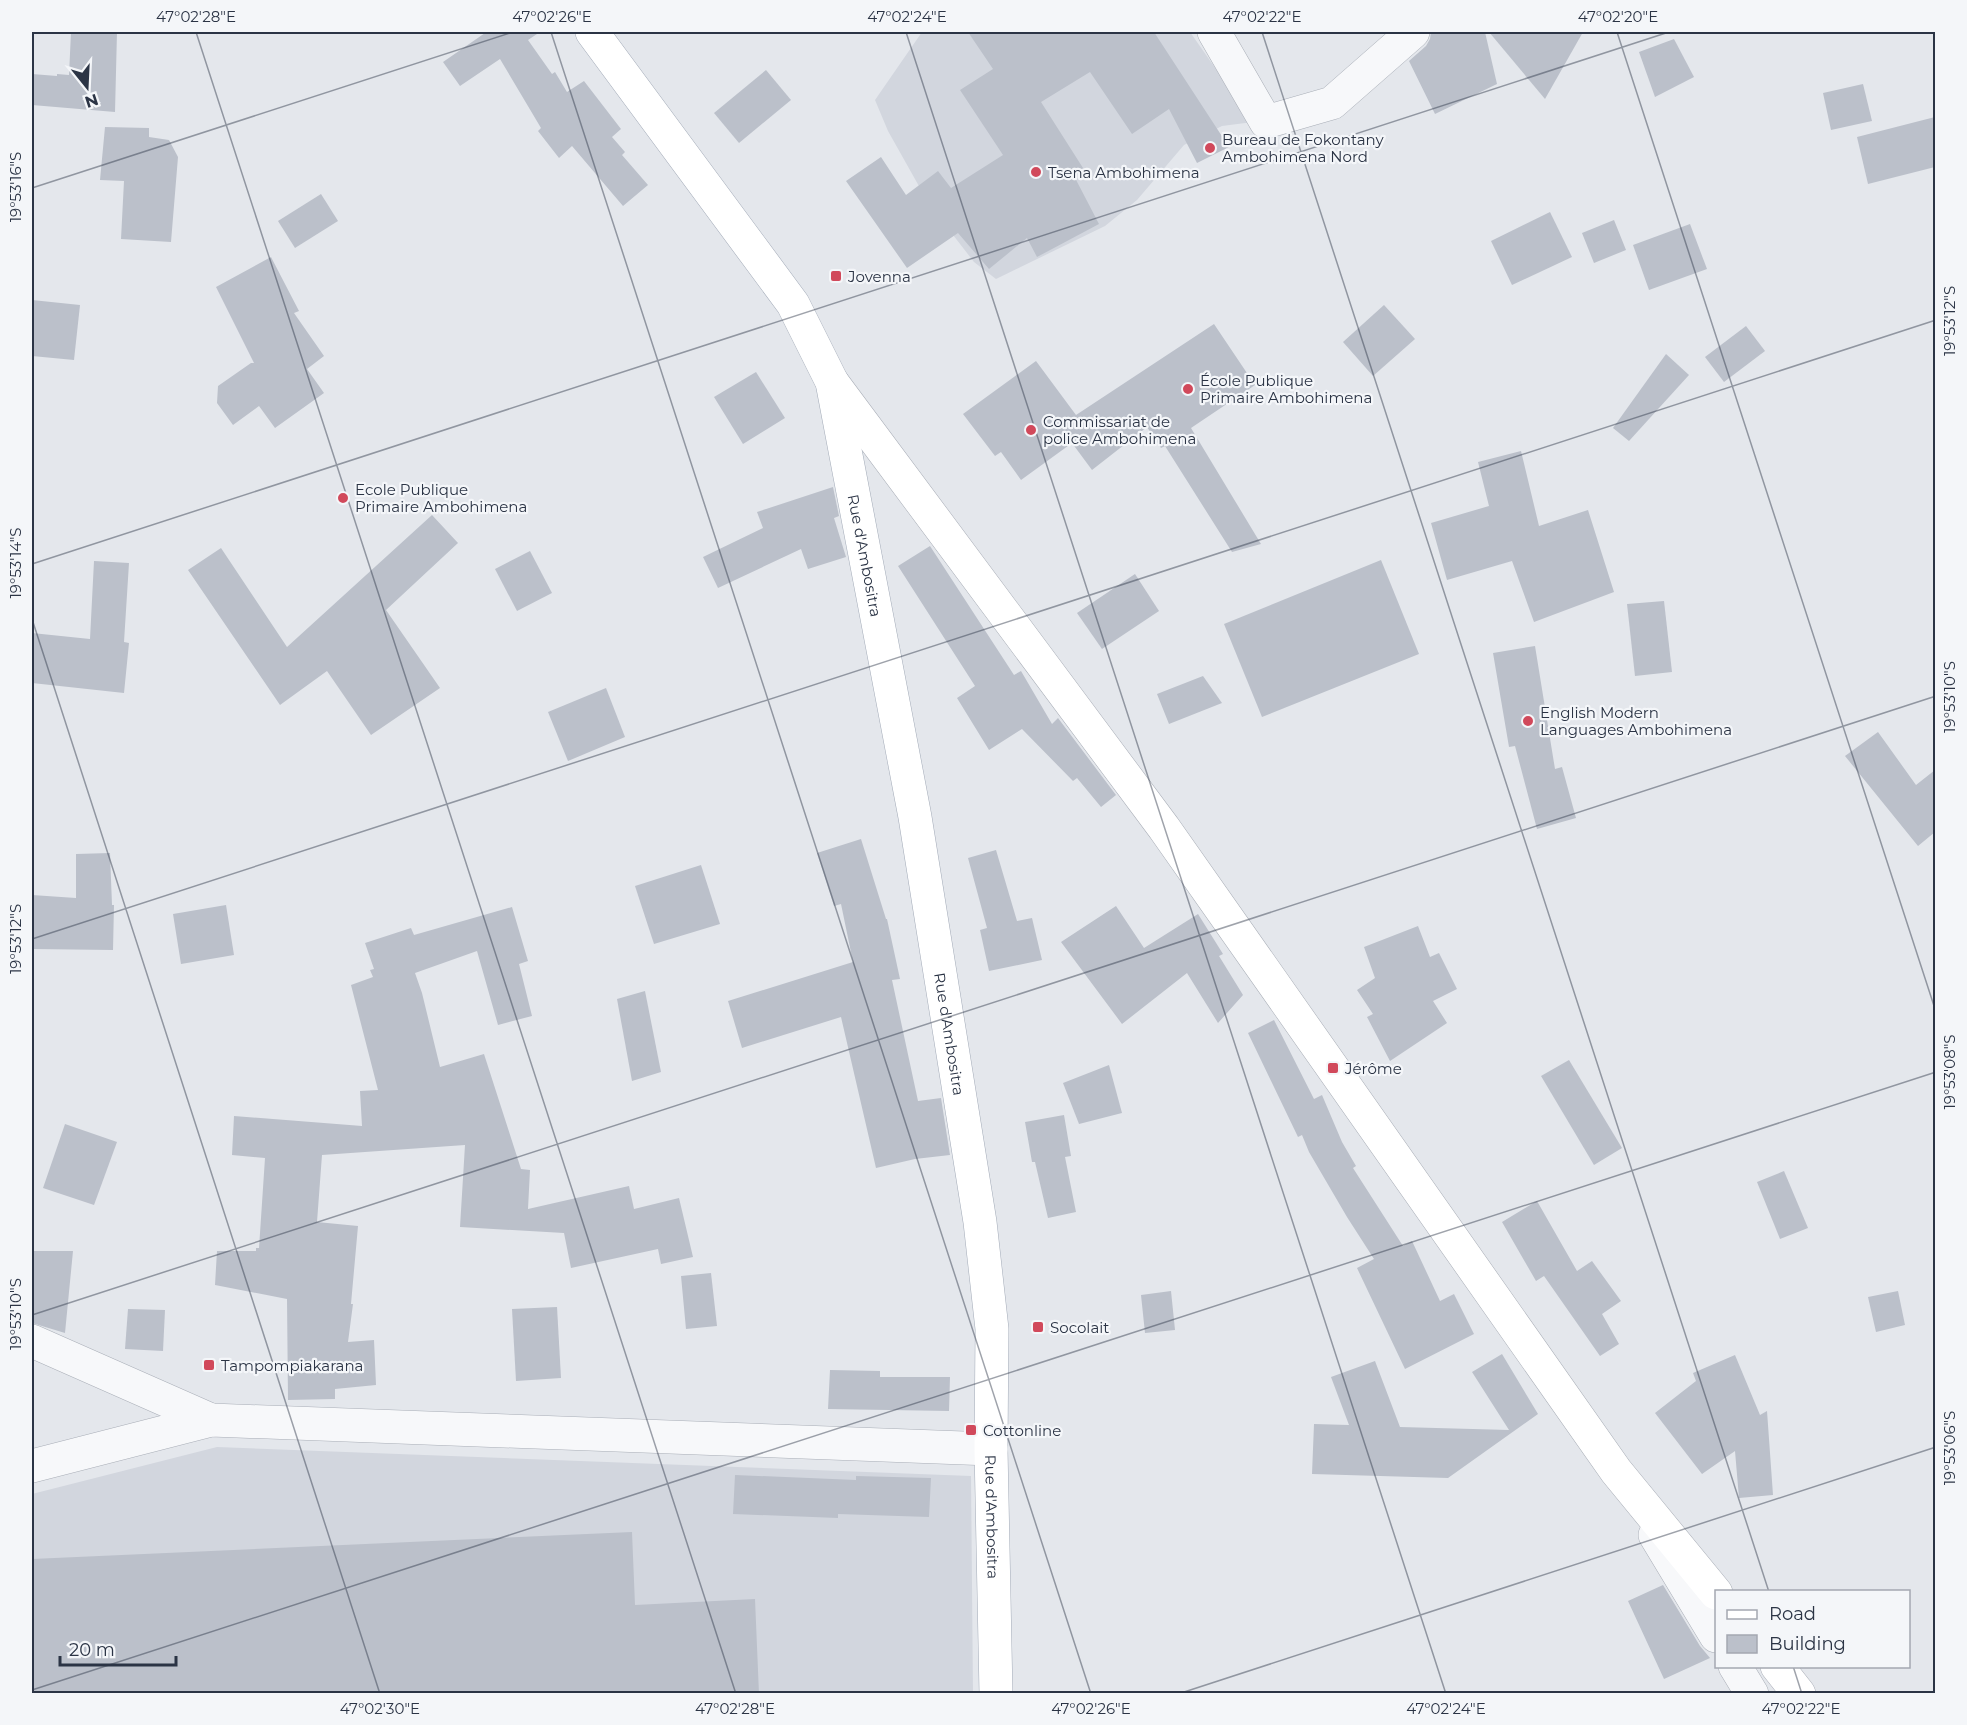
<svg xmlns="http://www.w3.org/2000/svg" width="1967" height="1725" font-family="Montserrat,sans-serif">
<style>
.built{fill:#d2d6de}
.building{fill:#bbc0ca}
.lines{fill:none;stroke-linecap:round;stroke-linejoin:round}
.street-casing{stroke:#a9aeb7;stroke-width:34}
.secondary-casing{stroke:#a9aeb7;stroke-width:34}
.primary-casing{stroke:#a3abb8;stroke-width:34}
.street{stroke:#f7f8fa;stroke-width:33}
.secondary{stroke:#fff;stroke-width:33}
.primary{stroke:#fff;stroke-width:33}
.ticks{fill:none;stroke:#2b3445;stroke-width:1.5;stroke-opacity:0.45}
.poi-dot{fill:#d1495b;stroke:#f4f6f9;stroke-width:2}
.labels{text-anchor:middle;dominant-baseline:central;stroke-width:4.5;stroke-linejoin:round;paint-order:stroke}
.poi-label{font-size:15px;fill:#2b3445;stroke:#f4f6f9;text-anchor:start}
.street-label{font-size:15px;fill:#2b3445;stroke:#f4f6f9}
.neatline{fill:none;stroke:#2b3445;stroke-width:2}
.ticks-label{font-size:15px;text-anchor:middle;fill:#2b3445}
</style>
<rect width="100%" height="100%" fill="#e4e7ec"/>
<g class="built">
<path d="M 922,32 L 1190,32 L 1253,122 L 1222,126 L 1184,145 L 1137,200 L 1105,226 L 996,279 L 974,262 L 929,204 L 888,131 L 875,100 Z"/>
<path d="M 217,1447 L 971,1476 L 973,1693 L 32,1693 L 32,1494 Z"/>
</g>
<g class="building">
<path d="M 71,32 L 117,32 L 115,112 L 32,105 L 32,74 L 57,76 L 57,74 L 69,75 Z"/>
<path d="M 484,32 L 540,32 L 528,40 L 552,74 L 555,72 L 567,92 L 584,81 L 621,129 L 612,137 L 625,152 L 622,155 L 648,185 L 623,206 L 572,146 L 559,158 L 538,131 L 541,128 L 500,59 L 460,86 L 443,62 L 485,33 Z"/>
<path d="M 968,32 L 1154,32 L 1229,147 L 1197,163 L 1169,109 L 1132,134 L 1090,72 L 1041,102 L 1083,168 L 1073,174 L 1099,224 L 1037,257 L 1027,238 L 989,269 L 958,233 L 907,268 L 846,181 L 881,157 L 906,195 L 938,171 L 951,188 L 1003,155 L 960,90 L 993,69 Z"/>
<path d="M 1431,32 L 1485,32 L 1497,84 L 1435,114 L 1409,61 L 1426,46 L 1430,39 Z"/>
<path d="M 1489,32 L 1583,32 L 1545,99 Z"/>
<path d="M 1674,39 L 1694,77 L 1655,97 L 1639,52 Z"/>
<path d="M 766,70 L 791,100 L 739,143 L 714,113 Z"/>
<path d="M 1863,84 L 1872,121 L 1831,130 L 1823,93 Z"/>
<path d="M 1935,117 L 1935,167 L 1868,184 L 1857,137 Z"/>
<path d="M 105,127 L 149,128 L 149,137 L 169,140 L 178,157 L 171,242 L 121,239 L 124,181 L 100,180 Z"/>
<path d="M 321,194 L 338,221 L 295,248 L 278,221 Z"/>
<path d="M 1550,212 L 1572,257 L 1512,285 L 1491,241 Z"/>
<path d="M 1614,220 L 1626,250 L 1594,263 L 1582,233 Z"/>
<path d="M 1690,224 L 1707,269 L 1649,290 L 1633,245 Z"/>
<path d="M 271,257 L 299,311 L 294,313 L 324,356 L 307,369 L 324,393 L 275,428 L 259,406 L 233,425 L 217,403 L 218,386 L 251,363 L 254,363 L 216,287 Z"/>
<path d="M 32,300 L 80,305 L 74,360 L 32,356 Z"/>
<path d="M 1384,305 L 1415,339 L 1373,376 L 1343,342 Z"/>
<path d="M 1214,324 L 1255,385 L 1191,428 L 1261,544 L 1232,552 L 1165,446 L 1161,448 L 1147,427 L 1092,470 L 1072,443 L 1021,480 L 1001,452 L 995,456 L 963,414 L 1036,361 L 1076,415 Z"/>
<path d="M 1746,326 L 1765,351 L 1724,382 L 1705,357 Z"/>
<path d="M 1666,354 L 1689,375 L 1629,441 L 1613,428 Z"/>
<path d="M 756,372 L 785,418 L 743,444 L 714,397 Z"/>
<path d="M 1521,451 L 1539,526 L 1588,510 L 1614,592 L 1534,622 L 1512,561 L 1447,580 L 1431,523 L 1489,506 L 1478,462 Z"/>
<path d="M 833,487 L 839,516 L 834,518 L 846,557 L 808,569 L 801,549 L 718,588 L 703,557 L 763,528 L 757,512 Z"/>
<path d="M 432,515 L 458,543 L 386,610 L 440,688 L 371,735 L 327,671 L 280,705 L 188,570 L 221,548 L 287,647 Z"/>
<path d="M 930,546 L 1014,675 L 1021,671 L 1052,724 L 1058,718 L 1116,795 L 1101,807 L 1077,778 L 1073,781 L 1022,729 L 989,750 L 957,698 L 975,686 L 898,566 Z"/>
<path d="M 530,551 L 552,593 L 517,611 L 495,569 Z"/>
<path d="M 1381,560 L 1419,654 L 1262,717 L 1224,624 Z"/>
<path d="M 94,561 L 129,563 L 124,642 L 129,643 L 124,693 L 32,683 L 32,633 L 90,639 Z"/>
<path d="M 1135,574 L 1159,611 L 1102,649 L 1077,613 Z"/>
<path d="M 1664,601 L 1672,672 L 1635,676 L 1627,604 Z"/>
<path d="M 1535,646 L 1555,769 L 1562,767 L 1576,818 L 1537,829 L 1515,746 L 1509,747 L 1493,653 Z"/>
<path d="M 1203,676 L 1222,703 L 1169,724 L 1157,694 Z"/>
<path d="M 606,688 L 625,737 L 568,761 L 548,712 Z"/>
<path d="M 1878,732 L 1916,785 L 1935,770 L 1935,832 L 1918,846 L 1845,756 Z"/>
<path d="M 861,839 L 886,919 L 887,919 L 900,979 L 892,980 L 918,1101 L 941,1098 L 950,1155 L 915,1159 L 876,1168 L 841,1017 L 742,1048 L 728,1001 L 853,962 L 841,904 L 834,906 L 817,853 Z"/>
<path d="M 996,850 L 1017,921 L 1032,918 L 1042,960 L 989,971 L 980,930 L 987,928 L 968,858 Z"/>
<path d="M 110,853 L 112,905 L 114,905 L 113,950 L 32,949 L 32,895 L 76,898 L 76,854 Z"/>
<path d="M 701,865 L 720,924 L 654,944 L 635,886 Z"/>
<path d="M 226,905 L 234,955 L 181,964 L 173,914 Z"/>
<path d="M 1116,906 L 1144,948 L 1198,914 L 1223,954 L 1219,956 L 1243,995 L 1218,1023 L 1187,973 L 1122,1024 L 1061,942 Z"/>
<path d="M 512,907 L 528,961 L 519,964 L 532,1016 L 498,1025 L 477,951 L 415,973 L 422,993 L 440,1067 L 484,1054 L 521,1169 L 530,1170 L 528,1209 L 629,1186 L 634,1209 L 679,1198 L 693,1257 L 661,1264 L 658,1249 L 571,1268 L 564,1233 L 460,1227 L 465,1145 L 322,1155 L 317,1222 L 358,1226 L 351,1304 L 353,1304 L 348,1342 L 374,1340 L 376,1385 L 335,1389 L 335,1399 L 288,1400 L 287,1299 L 215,1285 L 217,1251 L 256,1251 L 256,1248 L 259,1248 L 265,1158 L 232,1155 L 234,1116 L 362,1126 L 360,1091 L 378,1090 L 351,985 L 373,977 L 370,970 L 374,969 L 365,943 L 411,928 L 414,935 Z"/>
<path d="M 1418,926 L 1430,957 L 1439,953 L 1457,989 L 1433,1001 L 1447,1023 L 1390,1061 L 1367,1017 L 1373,1014 L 1357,990 L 1375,978 L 1364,947 Z"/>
<path d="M 645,991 L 661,1072 L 632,1081 L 617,999 Z"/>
<path d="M 1274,1020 L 1314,1099 L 1322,1095 L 1342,1142 L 1356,1166 L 1353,1168 L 1403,1246 L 1412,1241 L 1440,1301 L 1454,1294 L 1474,1334 L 1405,1369 L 1357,1268 L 1374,1259 L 1347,1217 L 1309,1152 L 1302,1135 L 1298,1137 L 1248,1033 Z"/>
<path d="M 1569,1060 L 1622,1148 L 1594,1165 L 1541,1076 Z"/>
<path d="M 1109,1065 L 1122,1113 L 1079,1124 L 1063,1083 Z"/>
<path d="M 1064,1115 L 1071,1156 L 1065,1157 L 1076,1212 L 1048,1218 L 1035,1162 L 1032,1162 L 1025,1122 Z"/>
<path d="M 65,1124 L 117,1142 L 94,1205 L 43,1188 Z"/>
<path d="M 1784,1171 L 1808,1228 L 1780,1239 L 1757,1182 Z"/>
<path d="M 1537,1201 L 1577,1271 L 1592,1261 L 1621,1301 L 1602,1314 L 1619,1344 L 1600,1356 L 1544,1276 L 1536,1281 L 1502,1222 Z"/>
<path d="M 33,1251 L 73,1251 L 65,1333 L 32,1323 Z"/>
<path d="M 711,1273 L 717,1326 L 686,1329 L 681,1276 Z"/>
<path d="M 1171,1291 L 1175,1330 L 1145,1333 L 1141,1295 Z"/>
<path d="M 1898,1291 L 1905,1325 L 1876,1332 L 1868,1297 Z"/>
<path d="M 557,1307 L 561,1378 L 516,1381 L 512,1309 Z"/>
<path d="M 128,1309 L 165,1310 L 163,1351 L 125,1349 Z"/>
<path d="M 1502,1354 L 1538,1414 L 1448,1478 L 1312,1474 L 1314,1424 L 1349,1425 L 1331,1377 L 1375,1361 L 1400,1427 L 1509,1430 L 1472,1372 Z"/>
<path d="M 1735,1355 L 1760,1415 L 1767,1411 L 1773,1495 L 1739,1498 L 1735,1451 L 1702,1474 L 1655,1413 L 1696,1381 L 1693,1373 Z"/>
<path d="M 830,1370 L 880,1371 L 880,1377 L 950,1377 L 949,1411 L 828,1409 Z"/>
<path d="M 735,1475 L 856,1480 L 856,1476 L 931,1478 L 929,1517 L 838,1514 L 838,1518 L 733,1514 Z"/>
<path d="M 632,1532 L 635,1605 L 755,1599 L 759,1694 L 32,1694 L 32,1559 Z"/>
<path d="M 1663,1585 L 1700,1646 L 1710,1658 L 1664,1679 L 1628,1601 Z"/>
</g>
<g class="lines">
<defs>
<g id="street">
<path d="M 1214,32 L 1266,122 L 1332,103 L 1413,32"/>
<path d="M 32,1341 L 211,1420"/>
<path d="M 32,1466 L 211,1420 L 991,1449"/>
<path d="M 1655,1535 L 1716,1636"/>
<path d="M 1735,1666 L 1752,1694"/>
</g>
<g id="secondary">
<path d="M 832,382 L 1164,828 L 1616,1471 L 1716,1593"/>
<path d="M 1777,1666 L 1799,1694"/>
</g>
<g id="primary">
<path id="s1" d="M 592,32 L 793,304 L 832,382 L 915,817 L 980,1222 L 992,1329 L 991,1449 L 996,1694"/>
</g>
</defs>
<use href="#street" class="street-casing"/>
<use href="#secondary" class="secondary-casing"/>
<use href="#primary" class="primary-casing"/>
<use href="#street" class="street"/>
<use href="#secondary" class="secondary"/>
<use href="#primary" class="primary"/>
</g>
<path class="ticks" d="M 196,32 L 736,1694M 551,32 L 1091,1694M 906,32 L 1446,1694M 1262,32 L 1769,1592M 1617,32 L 1936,1012M 32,188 L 513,32M 32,564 L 1669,32M 32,619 L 380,1694M 32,939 L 1936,320M 32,1315 L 1936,696M 1793,1666 L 1802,1694M 32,1690 L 1936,1072M 1178,1694 L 1936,1447"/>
<g class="poi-dot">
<circle cx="1210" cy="148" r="6"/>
<circle cx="1036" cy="172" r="6"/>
<rect x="830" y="270" width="12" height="12" rx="3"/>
<circle cx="1188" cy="389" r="6"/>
<circle cx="1031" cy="430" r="6"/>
<circle cx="343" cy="498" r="6"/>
<circle cx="1528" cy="721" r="6"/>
<rect x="1327" y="1062" width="12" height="12" rx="3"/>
<rect x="1032" y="1321" width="12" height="12" rx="3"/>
<rect x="203" y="1359" width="12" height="12" rx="3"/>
<rect x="965" y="1424" width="12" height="12" rx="3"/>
</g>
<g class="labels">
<g class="poi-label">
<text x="1222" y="139">Bureau de Fokontany<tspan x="1222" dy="17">Ambohimena Nord</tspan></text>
<text x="1048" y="172">Tsena Ambohimena</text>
<text x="848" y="276">Jovenna</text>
<text x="1200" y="380">École Publique<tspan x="1200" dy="17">Primaire Ambohimena</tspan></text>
<text x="1043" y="421">Commissariat de<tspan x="1043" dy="17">police Ambohimena</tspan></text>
<text x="355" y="489">Ecole Publique<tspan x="355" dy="17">Primaire Ambohimena</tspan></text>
<text x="1540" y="712">English Modern<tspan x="1540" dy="17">Languages Ambohimena</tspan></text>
<text x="1345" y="1068">Jérôme</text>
<text x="1050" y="1327">Socolait</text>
<text x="221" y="1365">Tampompiakarana</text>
<text x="983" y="1430">Cottonline</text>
</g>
<g class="street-label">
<text stroke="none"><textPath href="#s1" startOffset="602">Rue d'Ambositra</textPath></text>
<text stroke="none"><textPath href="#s1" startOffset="1088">Rue d'Ambositra</textPath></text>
<text stroke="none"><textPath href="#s1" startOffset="1574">Rue d'Ambositra</textPath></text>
</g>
</g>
<rect width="1967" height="1725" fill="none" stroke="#f4f6f9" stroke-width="66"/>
<rect x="1715" y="1590" width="195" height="78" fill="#f4f6f9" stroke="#a4a8b1" stroke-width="1.5"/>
<rect x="1727" y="1610" width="30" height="9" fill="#ffffff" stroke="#a4a8b1" stroke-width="1.5"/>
<text x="1769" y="1620" font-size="18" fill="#2b3445">Road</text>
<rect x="1727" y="1635" width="30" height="18" fill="#bbc0ca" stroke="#a4a8b1" stroke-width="1.5"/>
<text x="1769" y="1650" font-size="18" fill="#2b3445">Building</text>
<g transform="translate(87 87) rotate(162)" stroke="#f4f6f9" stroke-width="4.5" paint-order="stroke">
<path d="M0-4.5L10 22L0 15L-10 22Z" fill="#2b3445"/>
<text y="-9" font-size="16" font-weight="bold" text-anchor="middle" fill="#2b3445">N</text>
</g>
<path d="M60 1656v9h116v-9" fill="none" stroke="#2b3445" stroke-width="3"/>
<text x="69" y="1656" font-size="18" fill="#2b3445" stroke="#f4f6f9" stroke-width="4.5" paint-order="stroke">20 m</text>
<rect x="33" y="33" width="1901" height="1659" class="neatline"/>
<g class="ticks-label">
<text x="196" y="22">47°02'28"E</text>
<text x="552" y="22">47°02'26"E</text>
<text x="907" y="22">47°02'24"E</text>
<text x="1262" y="22">47°02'22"E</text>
<text x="1618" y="22">47°02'20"E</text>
<text transform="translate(16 187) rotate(-90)" y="5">19°53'16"S</text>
<text transform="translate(1950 321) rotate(-90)" y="5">19°53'12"S</text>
<text transform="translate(16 563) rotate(-90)" y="5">19°53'14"S</text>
<text transform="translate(1950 697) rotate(-90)" y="5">19°53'10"S</text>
<text transform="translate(16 939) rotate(-90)" y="5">19°53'12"S</text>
<text transform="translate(1950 1072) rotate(-90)" y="5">19°53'08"S</text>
<text transform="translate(16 1314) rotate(-90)" y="5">19°53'10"S</text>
<text transform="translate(1950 1448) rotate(-90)" y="5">19°53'06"S</text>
<text x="380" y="1714">47°02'30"E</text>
<text x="735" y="1714">47°02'28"E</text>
<text x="1091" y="1714">47°02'26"E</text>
<text x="1446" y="1714">47°02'24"E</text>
<text x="1801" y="1714">47°02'22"E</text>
</g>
</svg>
